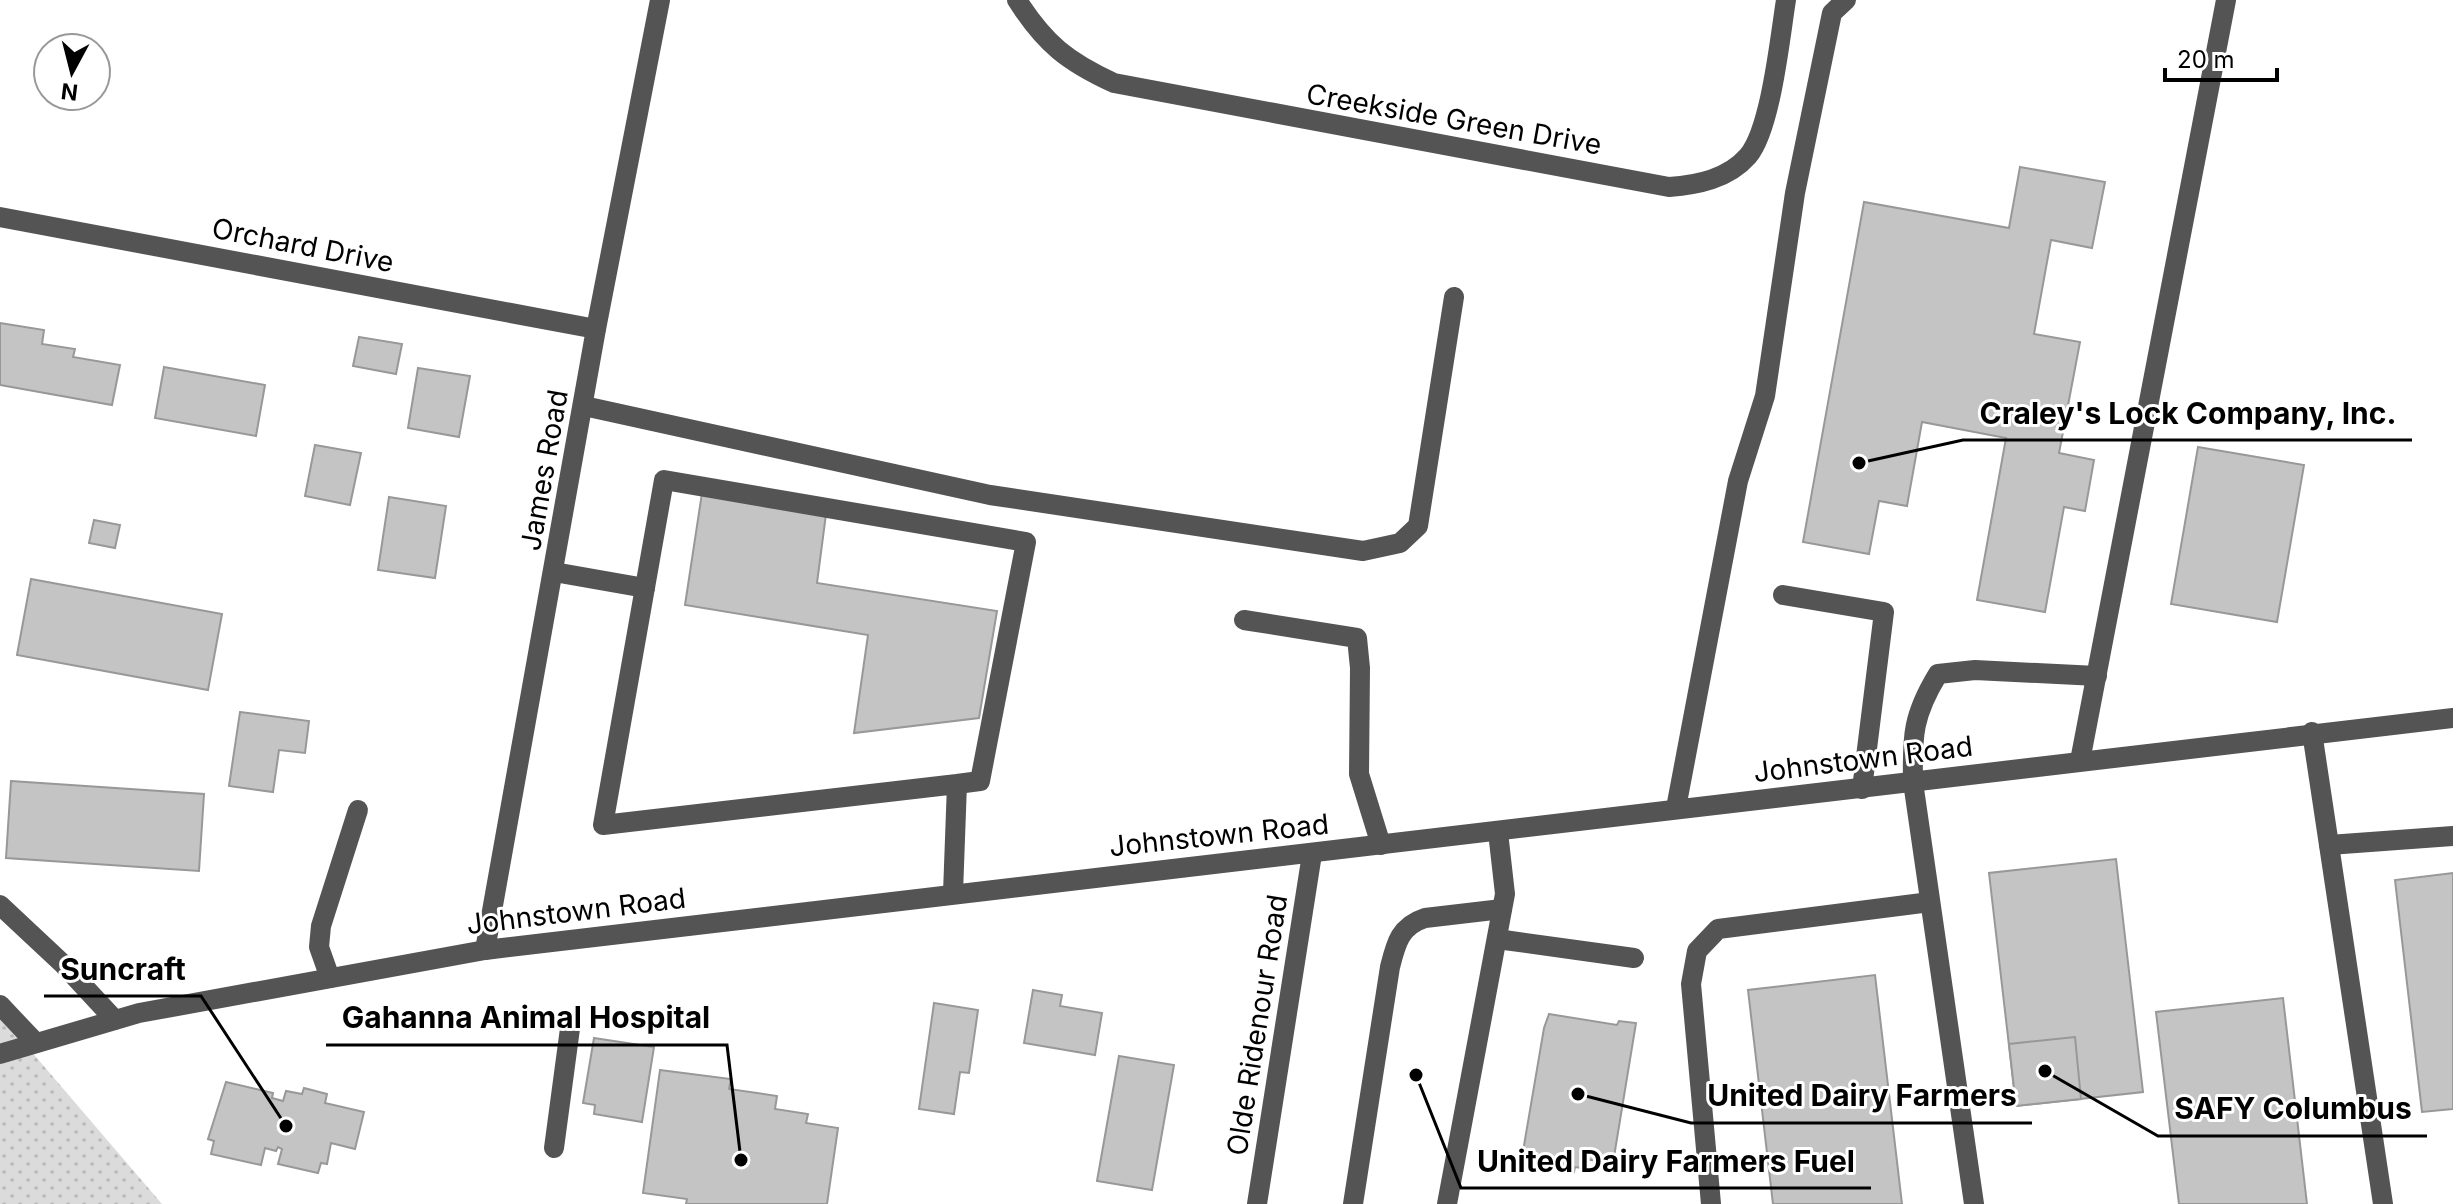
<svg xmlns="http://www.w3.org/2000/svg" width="2453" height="1204" font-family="Inter,sans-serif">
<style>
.green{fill:url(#green-dots)}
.building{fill:#c4c4c4;stroke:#989898;stroke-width:2}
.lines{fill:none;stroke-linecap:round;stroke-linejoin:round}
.minor{stroke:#545454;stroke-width:20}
.labels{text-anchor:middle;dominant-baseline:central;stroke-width:6;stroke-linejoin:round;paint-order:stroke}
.street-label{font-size:28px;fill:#000;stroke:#fff}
.leader{fill:none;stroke:#000;stroke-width:3}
.callout-dot{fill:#000;stroke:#fff;stroke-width:3}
.callout-label{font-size:30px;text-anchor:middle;font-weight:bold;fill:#000;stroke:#fff;stroke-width:6;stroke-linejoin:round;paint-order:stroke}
</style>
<defs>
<pattern id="green-dots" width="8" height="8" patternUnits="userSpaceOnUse" patternTransform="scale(2)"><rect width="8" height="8" fill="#dbdbdb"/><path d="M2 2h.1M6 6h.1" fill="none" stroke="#bababa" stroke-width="1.8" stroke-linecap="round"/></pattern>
</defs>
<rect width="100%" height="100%" fill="#fff"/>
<path class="green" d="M 0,1015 L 162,1204 L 0,1204 Z"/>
<g class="building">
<path d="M 2020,167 L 2105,182 L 2092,248 L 2051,240 L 2034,334 L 2080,342 L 2059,453 L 2094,460 L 2085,511 L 2064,507 L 2045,612 L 1977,600 L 2006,438 L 1922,422 L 1907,506 L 1879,501 L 1869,554 L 1803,542 L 1864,202 L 2009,228 Z"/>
<path d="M 0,323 L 44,330 L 42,344 L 75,349 L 73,357 L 120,365 L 112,405 L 0,385 Z"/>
<path d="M 359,337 L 402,344 L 396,374 L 353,366 Z"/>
<path d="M 164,367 L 265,385 L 256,436 L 155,418 Z"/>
<path d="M 418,368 L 470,376 L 459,437 L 408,428 Z"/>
<path d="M 315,445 L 361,453 L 350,505 L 305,496 Z"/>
<path d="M 2198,447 L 2304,465 L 2277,622 L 2171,604 Z"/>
<path d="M 702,493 L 826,514 L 817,583 L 997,611 L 979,718 L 854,733 L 868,635 L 685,605 Z"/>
<path d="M 389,497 L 446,506 L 435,578 L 378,570 Z"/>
<path d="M 94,520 L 120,525 L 115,548 L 89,543 Z"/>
<path d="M 31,579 L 222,614 L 208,690 L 17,655 Z"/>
<path d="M 240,712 L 309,721 L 305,753 L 279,750 L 273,792 L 229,786 Z"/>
<path d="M 11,781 L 204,794 L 199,871 L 6,858 Z"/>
<path d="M 2116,859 L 2143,1092 L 2016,1106 L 1989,873 Z"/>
<path d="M 2453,873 L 2453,1109 L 2422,1112 L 2395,880 Z"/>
<path d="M 1875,975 L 1902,1204 L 1773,1204 L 1748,990 Z"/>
<path d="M 1033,990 L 1062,995 L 1060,1006 L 1102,1013 L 1095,1055 L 1024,1043 Z"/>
<path d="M 2283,998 L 2307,1204 L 2179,1204 L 2156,1012 Z"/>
<path d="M 934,1003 L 978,1010 L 969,1073 L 960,1072 L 954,1114 L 919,1109 Z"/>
<path d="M 1549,1014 L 1617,1025 L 1619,1021 L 1636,1023 L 1613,1163 L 1583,1159 L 1582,1168 L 1575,1167 L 1574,1172 L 1521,1163 L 1544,1028 Z"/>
<path d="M 2075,1037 L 2081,1099 L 2016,1106 L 2009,1044 Z"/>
<path d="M 594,1038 L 654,1047 L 642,1122 L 594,1114 L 595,1105 L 583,1103 Z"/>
<path d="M 1119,1056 L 1174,1065 L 1152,1190 L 1097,1181 Z"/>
<path d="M 660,1070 L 731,1079 L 729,1089 L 777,1096 L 775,1109 L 808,1114 L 806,1123 L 838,1128 L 827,1204 L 686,1204 L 687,1199 L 643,1193 Z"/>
<path d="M 226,1082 L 273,1093 L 272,1098 L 283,1101 L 286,1091 L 302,1094 L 304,1088 L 327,1094 L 325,1103 L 364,1112 L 355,1149 L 331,1143 L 327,1164 L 321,1163 L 318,1173 L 278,1164 L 282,1149 L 278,1147 L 276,1151 L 265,1148 L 261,1165 L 211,1154 L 214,1141 L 208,1139 Z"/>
</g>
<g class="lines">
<g class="minor">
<path d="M 1017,0 C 1045,44 1068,62 1114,83 L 1669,187 C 1697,185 1728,179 1748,156 C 1771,129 1780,37 1786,0"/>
<path d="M 0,217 L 596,329"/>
<path d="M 584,406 L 990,495 L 1363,551 L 1400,543 L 1418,526 L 1454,297"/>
<path d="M 554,572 L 645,588"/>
<path d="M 1783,595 L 1884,612 L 1862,789"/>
<path d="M 1244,620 L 1357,638 L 1360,668 L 1359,774 L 1381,845"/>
<path d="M 2312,732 L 2383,1204"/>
<path d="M 2080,761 L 2226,0"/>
<path d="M 1676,808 L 1738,481 L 1765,396 L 1795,193 L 1832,13 L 1846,0"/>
<path d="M 2329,845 L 2453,836"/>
<path d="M 953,893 L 957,784 L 603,825 L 664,480 L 1026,542 L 980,781 L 957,784"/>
<path d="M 0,905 L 63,964 L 115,1020"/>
<path d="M 1497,939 L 1634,958"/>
<path d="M 485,950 L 596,329 L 660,0"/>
<path d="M 330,978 L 319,947 L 321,926 L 358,810"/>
<path d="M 0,1005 L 36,1043"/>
<path d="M 0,1054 L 139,1013 L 485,950 L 2453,718"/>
<path d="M 554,1148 L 571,1021"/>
<path d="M 1257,1204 L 1312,854"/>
<path d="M 1353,1204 L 1390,967 C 1396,943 1400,926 1425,918 L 1502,909"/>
<path d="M 1447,1204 L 1505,894 L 1498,832"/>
<path d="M 1711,1204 L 1691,984 L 1697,951 L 1718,929 L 1930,902"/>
<path d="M 1974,1204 L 1913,782 C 1912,735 1913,715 1938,674 L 1975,670 L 2097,676"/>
</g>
</g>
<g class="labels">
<g class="street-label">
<text transform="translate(1454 119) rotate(10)">Creekside Green Drive</text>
<text transform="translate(303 245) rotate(11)">Orchard Drive</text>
<text transform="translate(544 470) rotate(-80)">James Road</text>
<text transform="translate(1863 759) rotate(-7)">Johnstown Road</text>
<text transform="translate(1219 835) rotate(-6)">Johnstown Road</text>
<text transform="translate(576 911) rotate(-7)">Johnstown Road</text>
<text transform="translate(1257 1025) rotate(-81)">Olde Ridenour Road</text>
</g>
</g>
<path class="leader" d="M1859 463L1963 440H2412M286 1126L201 996H44M741 1160L727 1045H326M1578 1094L1691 1123H2032M2045 1071L2158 1136H2427M1416 1075L1461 1188H1871"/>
<g class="callout-dot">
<circle cx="1859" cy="463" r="8"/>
<circle cx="286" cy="1126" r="8"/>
<circle cx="741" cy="1160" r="8"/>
<circle cx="1578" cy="1094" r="8"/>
<circle cx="2045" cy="1071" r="8"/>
<circle cx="1416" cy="1075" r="8"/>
</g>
<g class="callout-label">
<text x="2188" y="424">Craley's Lock Company, Inc.</text>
<text x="123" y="980">Suncraft</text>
<text x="526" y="1028">Gahanna Animal Hospital</text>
<text x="1862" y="1106">United Dairy Farmers</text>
<text x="2293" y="1119">SAFY Columbus</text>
<text x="1666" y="1172">United Dairy Farmers Fuel</text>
</g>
<g transform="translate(72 72) rotate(187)"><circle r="38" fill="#ffffff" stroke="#999999" stroke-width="2"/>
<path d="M0-6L14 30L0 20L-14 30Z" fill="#000000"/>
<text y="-12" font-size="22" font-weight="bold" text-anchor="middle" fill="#000000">N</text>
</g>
<path d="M2165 68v12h112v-12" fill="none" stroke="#000000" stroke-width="4"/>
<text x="2177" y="68" font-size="24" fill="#000000" stroke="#ffffff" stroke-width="6" paint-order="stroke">20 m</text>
</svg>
